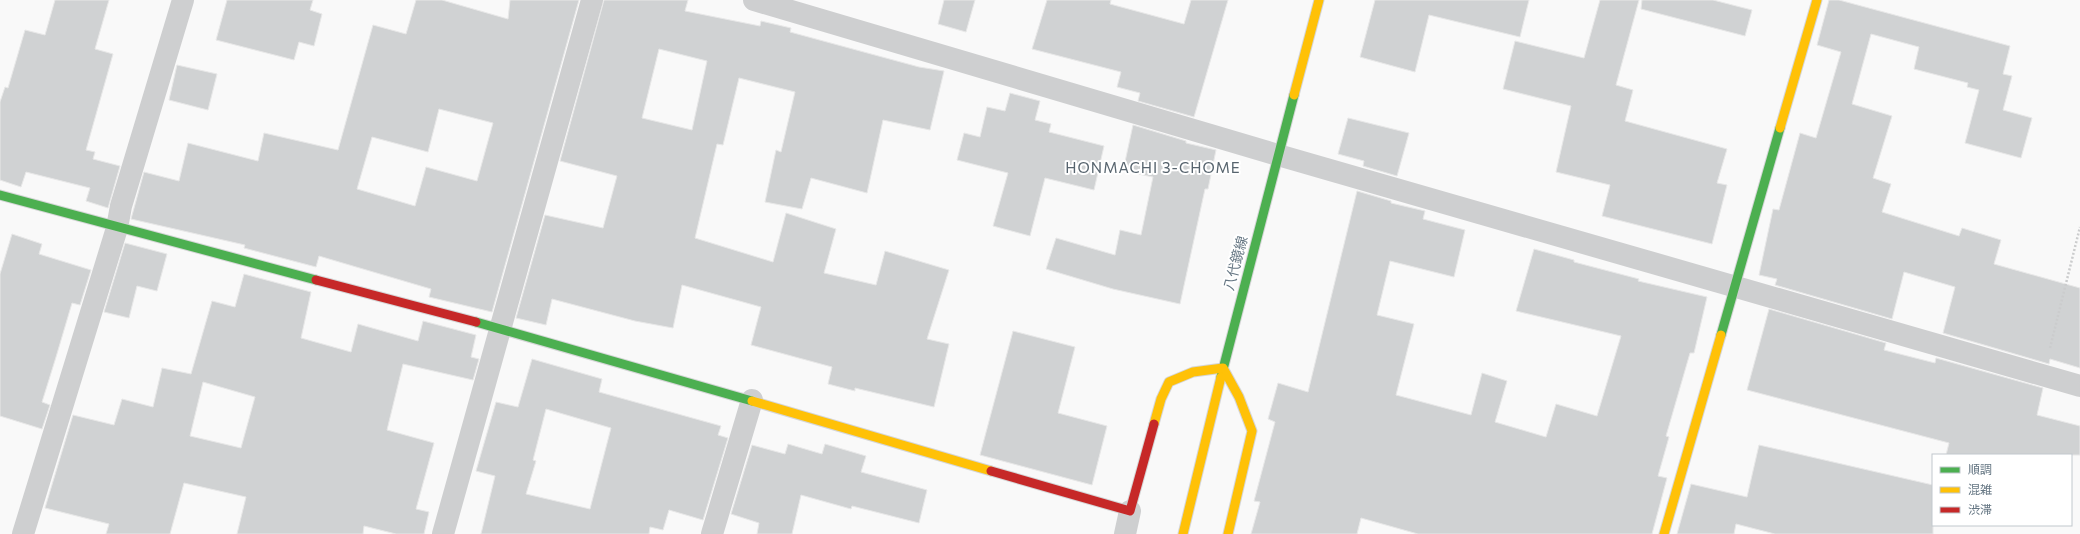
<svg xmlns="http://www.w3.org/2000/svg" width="2080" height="534" font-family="Commissioner,'Noto Sans JP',sans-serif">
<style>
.building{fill:#d0d2d3;stroke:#e8e8e8;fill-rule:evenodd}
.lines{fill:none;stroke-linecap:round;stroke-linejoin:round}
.fast-casing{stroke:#d5d6d7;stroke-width:11}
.slow-casing{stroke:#d5d6d7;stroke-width:11}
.jam-casing{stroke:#d5d6d7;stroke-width:11}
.path{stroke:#cbcccd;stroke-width:2.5;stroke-dasharray:2 2;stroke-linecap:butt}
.street{stroke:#cecfd0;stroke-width:22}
.fast{stroke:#4caf50;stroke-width:9}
.slow{stroke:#ffc107;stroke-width:9}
.jam{stroke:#c62828;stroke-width:9}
.labels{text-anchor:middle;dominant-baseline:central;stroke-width:4;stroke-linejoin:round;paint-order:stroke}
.street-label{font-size:14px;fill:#657683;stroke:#fff}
.neighbourhood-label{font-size:15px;letter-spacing:1px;fill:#57646e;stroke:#fff}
</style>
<rect width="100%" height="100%" fill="#f9f9f9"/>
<g class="building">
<path d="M 55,0 L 109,0 L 95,49 L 113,54 L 86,150 L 95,152 L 93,159 L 120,166 L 108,208 L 86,201 L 90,188 L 26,172 L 21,187 L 0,180 L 0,102 L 5,87 L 8,88 L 25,30 L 45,35 Z"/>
<path d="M 227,0 L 313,0 L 310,10 L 322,14 L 314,46 L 299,42 L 294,60 L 216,40 Z"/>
<path d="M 416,0 L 442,0 L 508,19 L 510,0 L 579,0 L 492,312 L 429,297 L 431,289 L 319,256 L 316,267 L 244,248 L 245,245 L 131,219 L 144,172 L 179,181 L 188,143 L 258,161 L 264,133 L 338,150 L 373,25 L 406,34 ZM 439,109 L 493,123 L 477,181 L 426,167 L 415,206 L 357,189 L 372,137 L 428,152 Z"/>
<path d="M 604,0 L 688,0 L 685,11 L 760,26 L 761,21 L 791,28 L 790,32 L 919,67 L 944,71 L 930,130 L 883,120 L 867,193 L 811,178 L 802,209 L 765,202 L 776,150 L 781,152 L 795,92 L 739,78 L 723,145 L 717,144 L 695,238 L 773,262 L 786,213 L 836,229 L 824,273 L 876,285 L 885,251 L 949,270 L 927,339 L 949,344 L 934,407 L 855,388 L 855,391 L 828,384 L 832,367 L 751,345 L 761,307 L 682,285 L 673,328 L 635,321 L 552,299 L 546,325 L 516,318 L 545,215 L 603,228 L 617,176 L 560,161 ZM 659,49 L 707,61 L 692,130 L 642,118 Z"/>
<path d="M 944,0 L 975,0 L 966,32 L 938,24 Z"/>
<path d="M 1047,0 L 1111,0 L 1110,4 L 1184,24 L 1191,0 L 1228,0 L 1194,117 L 1138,101 L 1140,93 L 1117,87 L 1121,72 L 1032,49 Z"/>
<path d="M 1375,0 L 1529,0 L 1520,37 L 1429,15 L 1415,72 L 1360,57 Z"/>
<path d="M 1600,0 L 1639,0 L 1616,85 L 1633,90 L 1625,121 L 1727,149 L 1717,183 L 1727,185 L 1712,244 L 1602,216 L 1610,185 L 1556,172 L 1571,106 L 1503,89 L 1515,41 L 1584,58 Z"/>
<path d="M 1642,0 L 1713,0 L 1752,10 L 1745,36 L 1641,9 Z"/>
<path d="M 1829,0 L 1839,0 L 2010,46 L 2003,74 L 2012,76 L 2003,110 L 2032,118 L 2021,158 L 1965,143 L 1979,90 L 1967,87 L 1968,83 L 1914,69 L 1919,47 L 1871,34 L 1852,104 L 1892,116 L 1873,178 L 1891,184 L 1882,212 L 1959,236 L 1962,228 L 2001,240 L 1994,264 L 2080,288 L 2080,368 L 2050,359 L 2049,364 L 1943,333 L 1955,287 L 1904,272 L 1892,319 L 1775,285 L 1777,279 L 1759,275 L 1773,209 L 1779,210 L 1800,133 L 1816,138 L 1841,52 L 1817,45 Z"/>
<path d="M 177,65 L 217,74 L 208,110 L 169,100 Z"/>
<path d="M 1010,93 L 1040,101 L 1035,120 L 1051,124 L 1049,132 L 1104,146 L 1094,190 L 1045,178 L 1030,236 L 993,226 L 1008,173 L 957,160 L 964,133 L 980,137 L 987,107 L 1005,111 Z"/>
<path d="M 1348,118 L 1409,133 L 1397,176 L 1363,166 L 1364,161 L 1338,154 Z"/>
<path d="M 1133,125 L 1186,141 L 1186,143 L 1216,150 L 1208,189 L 1205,189 L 1180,304 L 1113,289 L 1046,269 L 1056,238 L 1115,255 L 1120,230 L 1141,235 L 1153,177 L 1123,171 Z"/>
<path d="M 1357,191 L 1391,201 L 1391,203 L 1425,211 L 1423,219 L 1465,230 L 1454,277 L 1390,261 L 1377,315 L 1414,324 L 1396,395 L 1471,415 L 1482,373 L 1507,381 L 1495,422 L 1546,437 L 1556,404 L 1597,416 L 1621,336 L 1516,311 L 1534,249 L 1574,260 L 1574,262 L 1639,279 L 1638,281 L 1707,297 L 1694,353 L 1690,353 L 1666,436 L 1669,437 L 1658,476 L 1667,478 L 1652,534 L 1418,534 L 1361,518 L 1357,534 L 1251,534 L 1260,502 L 1254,501 L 1275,422 L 1268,419 L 1278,383 L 1308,392 Z"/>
<path d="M 12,234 L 42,244 L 39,254 L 91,270 L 80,305 L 72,303 L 56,357 L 42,402 L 50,405 L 42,429 L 0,416 L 0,274 Z"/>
<path d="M 125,243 L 167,254 L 157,291 L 137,286 L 129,318 L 104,312 Z"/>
<path d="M 244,274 L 311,292 L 301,338 L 351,352 L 358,324 L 418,341 L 423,321 L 476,335 L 471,357 L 479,359 L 473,380 L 403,364 L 387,430 L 434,443 L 416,509 L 429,512 L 424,534 L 396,534 L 364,526 L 363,534 L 237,534 L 246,497 L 184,483 L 170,534 L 106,534 L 109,524 L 45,508 L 73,415 L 114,425 L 122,399 L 153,407 L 162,368 L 191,374 L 212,301 L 235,307 ZM 203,382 L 255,397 L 241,448 L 190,436 Z"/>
<path d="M 1769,309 L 1886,343 L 1884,350 L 1935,363 L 1936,358 L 2043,388 L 2037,415 L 2080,426 L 2080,455 L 1946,455 L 1949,443 L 1747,390 Z"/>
<path d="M 1013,331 L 1075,347 L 1058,413 L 1107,426 L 1092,485 L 980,455 Z"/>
<path d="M 532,359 L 602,379 L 599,392 L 721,426 L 718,435 L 728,438 L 703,520 L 669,510 L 663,530 L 650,527 L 649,534 L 481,534 L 495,476 L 476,471 L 496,402 L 518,407 ZM 546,409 L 611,428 L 590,509 L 526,494 L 536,461 L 533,460 Z"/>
<path d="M 788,444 L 822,454 L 825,444 L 866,456 L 861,472 L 927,490 L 919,523 L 852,506 L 851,509 L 801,495 L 792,534 L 757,534 L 759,523 L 731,514 L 752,445 L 785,454 Z"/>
<path d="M 1759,445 L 1933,485 L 1933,534 L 1775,534 L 1736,524 L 1734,534 L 1677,534 L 1691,484 L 1747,497 Z"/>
</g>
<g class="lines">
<defs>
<g id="fast">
<path d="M 0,195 L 316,280"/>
<path d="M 476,322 L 752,401"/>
<path d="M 1721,335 L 1780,128"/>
<path d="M 1221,377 L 1294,95"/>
</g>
<g id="slow">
<path d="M 1294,95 L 1319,0"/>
<path d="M 1780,128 L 1817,0"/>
<path d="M 752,401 L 991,471"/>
<path d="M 1154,424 L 1161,399 L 1169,382 L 1193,372 L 1223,368 L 1239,397 L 1252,431 L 1228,534"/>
<path d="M 1183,534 L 1221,377"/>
<path d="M 1664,534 L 1721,335"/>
</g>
<g id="jam">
<path d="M 316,280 L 476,322"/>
<path d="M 991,471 L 1130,511 L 1154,424"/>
</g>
</defs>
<use href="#fast" class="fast-casing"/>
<use href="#slow" class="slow-casing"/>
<use href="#jam" class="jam-casing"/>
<path class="path" d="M 2050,348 L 2080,227"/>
<g class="street">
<path d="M 754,0 L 1278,155 L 2080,386"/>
<path d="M 23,534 L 117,228 L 121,206 L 183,0"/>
<path d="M 443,534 L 592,0"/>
<path d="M 712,534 L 752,400"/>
<path d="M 1125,534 L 1130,511"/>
</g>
<use href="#fast" class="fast"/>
<use href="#slow" class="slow"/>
<use href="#jam" class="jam"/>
</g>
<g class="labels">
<g class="street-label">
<text transform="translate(1235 263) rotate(-75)">八代鏡線</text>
</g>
<g class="neighbourhood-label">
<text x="1153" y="167">HONMACHI 3-CHOME</text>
</g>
</g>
<rect x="1932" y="454" width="140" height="72" fill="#ffffff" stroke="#c1c8cd"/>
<rect x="1940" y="467" width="20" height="6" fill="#4caf50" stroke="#c1c8cd"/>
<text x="1968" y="474" font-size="12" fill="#657683">順調</text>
<rect x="1940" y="487" width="20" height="6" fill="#ffc107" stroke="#c1c8cd"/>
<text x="1968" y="494" font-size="12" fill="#657683">混雑</text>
<rect x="1940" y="507" width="20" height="6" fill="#c62828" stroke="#c1c8cd"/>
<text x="1968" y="514" font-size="12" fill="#657683">渋滞</text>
</svg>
